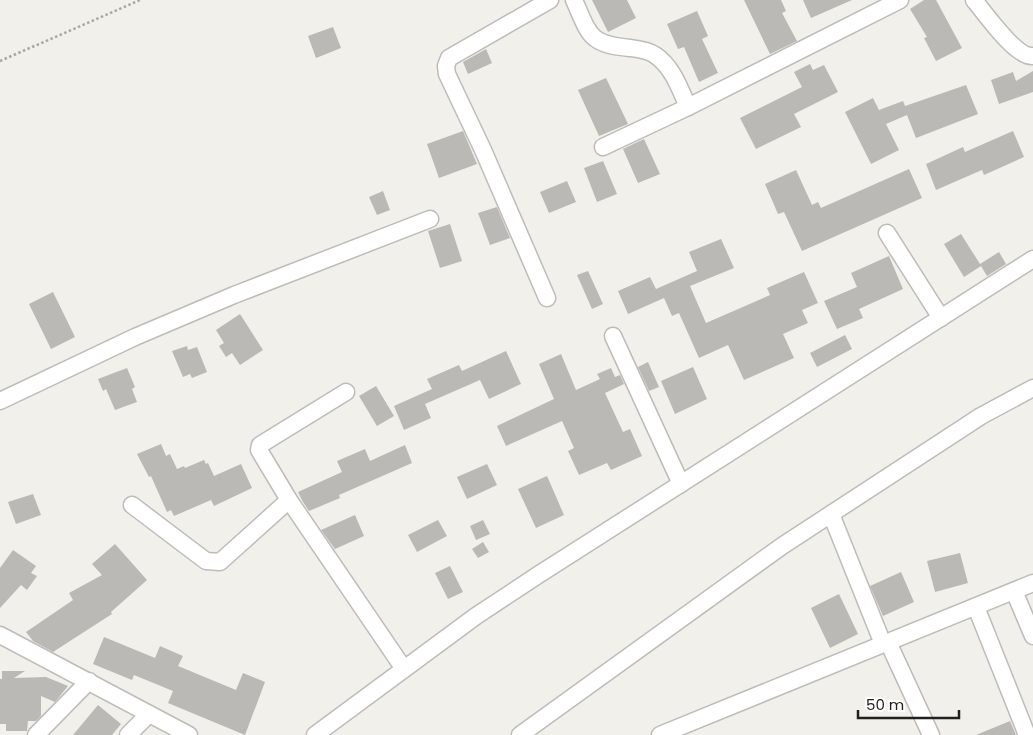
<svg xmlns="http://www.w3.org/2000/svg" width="1033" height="735" font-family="Poppins,sans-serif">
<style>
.building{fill:#bab9b5}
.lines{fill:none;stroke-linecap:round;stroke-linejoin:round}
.minor-casing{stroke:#bdbcb8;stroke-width:19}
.path{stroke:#a8a7a4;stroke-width:2.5;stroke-dasharray:2.5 2.5;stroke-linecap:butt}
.minor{stroke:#fff;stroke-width:16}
</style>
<rect width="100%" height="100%" fill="#f1f0eb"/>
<g class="building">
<path d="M 592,0 L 627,0 L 636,18 L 608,32 Z"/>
<path d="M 744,0 L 781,0 L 786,11 L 782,13 L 797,41 L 770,54 Z"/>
<path d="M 803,0 L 852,0 L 811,18 Z"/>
<path d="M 924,0 L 936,0 L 962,48 L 936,61 L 924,38 L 927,37 L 910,9 Z"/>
<path d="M 697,11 L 708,36 L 702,39 L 718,73 L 699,82 L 684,47 L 678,49 L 667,24 Z"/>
<path d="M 333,27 L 341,48 L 316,58 L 308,36 Z"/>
<path d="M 486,49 L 492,63 L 468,74 L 463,62 Z"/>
<path d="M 810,64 L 813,70 L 824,65 L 838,92 L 794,114 L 801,127 L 756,149 L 740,118 L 802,87 L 794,72 Z"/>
<path d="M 1033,71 L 1033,92 L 999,104 L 991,80 L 1013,72 L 1016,81 Z"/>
<path d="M 606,78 L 628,124 L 599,136 L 578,90 Z"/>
<path d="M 966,85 L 978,114 L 916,138 L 907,115 L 886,124 L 899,150 L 871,164 L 845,112 L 873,98 L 879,110 L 903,101 L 905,106 Z"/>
<path d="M 463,131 L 477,164 L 439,178 L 427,144 Z"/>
<path d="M 1013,131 L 1024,157 L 984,175 L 982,170 L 936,190 L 926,164 L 963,147 L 965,152 Z"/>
<path d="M 644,139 L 660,174 L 638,183 L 623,149 Z"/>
<path d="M 603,161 L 617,194 L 597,202 L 584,168 Z"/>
<path d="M 909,169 L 922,198 L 802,251 L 784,212 L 778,214 L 765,184 L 796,170 L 812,205 L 818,202 L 821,208 Z"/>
<path d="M 567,181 L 576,202 L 549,213 L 540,192 Z"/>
<path d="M 383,191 L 390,210 L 377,215 L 369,197 Z"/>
<path d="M 497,207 L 510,238 L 490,245 L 478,213 Z"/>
<path d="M 450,224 L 462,261 L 440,268 L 428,231 Z"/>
<path d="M 961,234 L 980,264 L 999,252 L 1006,264 L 987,276 L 981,266 L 964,277 L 944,244 Z"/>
<path d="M 721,239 L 734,268 L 690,286 L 706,323 L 770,295 L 767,288 L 804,272 L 818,303 L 802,310 L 808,323 L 783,334 L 794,358 L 744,380 L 728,345 L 699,358 L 679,313 L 672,316 L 664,298 L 628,314 L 618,291 L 650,277 L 656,289 L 697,271 L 689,252 Z"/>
<path d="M 889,256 L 903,289 L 859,309 L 863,318 L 837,329 L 824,301 L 857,287 L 851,273 Z"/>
<path d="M 588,271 L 603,304 L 592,309 L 577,275 Z"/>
<path d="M 53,292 L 75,337 L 51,349 L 29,304 Z"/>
<path d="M 240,314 L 263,350 L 240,365 L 232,353 L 226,357 L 219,346 L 224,343 L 216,330 Z"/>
<path d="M 845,335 L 852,349 L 817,367 L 810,353 Z"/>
<path d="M 187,346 L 188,350 L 197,347 L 207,372 L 192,378 L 190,374 L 183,377 L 172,351 Z"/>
<path d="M 506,351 L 521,384 L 489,399 L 480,380 L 425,404 L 431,418 L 404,430 L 394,406 L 432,389 L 427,379 L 459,365 L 462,371 Z"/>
<path d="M 561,354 L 576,390 L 600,379 L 597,374 L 611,368 L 615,377 L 620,375 L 624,384 L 605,393 L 623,432 L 630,429 L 642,456 L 611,470 L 607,463 L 579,475 L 568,451 L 574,448 L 562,421 L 506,446 L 497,426 L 554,399 L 539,364 Z"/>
<path d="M 648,362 L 659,387 L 649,391 L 638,367 Z"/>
<path d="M 693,367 L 707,399 L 675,414 L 661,381 Z"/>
<path d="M 127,368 L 135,387 L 132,389 L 137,402 L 115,410 L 106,389 L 103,391 L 98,379 Z"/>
<path d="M 376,386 L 394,416 L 377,426 L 359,396 Z"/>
<path d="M 161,444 L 166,456 L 170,454 L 177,469 L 184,466 L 185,468 L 204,460 L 206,464 L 208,463 L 214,476 L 241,464 L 252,488 L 214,506 L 211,500 L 174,516 L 171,510 L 167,512 L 151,476 L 149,477 L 137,454 Z"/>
<path d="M 405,445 L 412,463 L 339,495 L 340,498 L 309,511 L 303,502 L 298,492 L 342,472 L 337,461 L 365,449 L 370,461 Z"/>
<path d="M 487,464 L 497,485 L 467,499 L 457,477 Z"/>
<path d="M 547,476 L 564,515 L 536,528 L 518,489 Z"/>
<path d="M 33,494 L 41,515 L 16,524 L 8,502 Z"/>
<path d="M 355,515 L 364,536 L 335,549 L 321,530 Z"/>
<path d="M 438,520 L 447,536 L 417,552 L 408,535 Z"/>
<path d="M 483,520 L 490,534 L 476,540 L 470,526 Z"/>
<path d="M 483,542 L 489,552 L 478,558 L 472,549 Z"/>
<path d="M 115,544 L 147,580 L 111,612 L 112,614 L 53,652 L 33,641 L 26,632 L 73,600 L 69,593 L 102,575 L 92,564 Z"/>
<path d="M 13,550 L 36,566 L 31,573 L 37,576 L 27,590 L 21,585 L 0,608 L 0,568 Z"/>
<path d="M 960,553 L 968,583 L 935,592 L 927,561 Z"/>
<path d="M 450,566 L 463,592 L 448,599 L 435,573 Z"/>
<path d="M 901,572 L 914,602 L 883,616 L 870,586 Z"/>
<path d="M 839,594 L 858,634 L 830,648 L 811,608 Z"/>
<path d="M 104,637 L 155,658 L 160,646 L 183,656 L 178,666 L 236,690 L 243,673 L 265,682 L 245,735 L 168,703 L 173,691 L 134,675 L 132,680 L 93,664 Z"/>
<path d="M 2,671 L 25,671 L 14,678 L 46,677 L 68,686 L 55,702 L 41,696 L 41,716 L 36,721 L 28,721 L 27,731 L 6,731 L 6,724 L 0,724 L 0,679 L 2,679 Z"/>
<path d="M 98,705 L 121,724 L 112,735 L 73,735 Z"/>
<path d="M 1010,721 L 1016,735 L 976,735 Z"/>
</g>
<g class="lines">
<defs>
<g id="minor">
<path d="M 574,0 C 590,36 589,44 630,48 C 638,49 648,50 655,55 C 672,66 680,89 688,107 L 900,0"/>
<path d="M 974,0 C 985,13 1016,58 1033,56"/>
<path d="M 603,147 L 688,107"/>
<path d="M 887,233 L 941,318"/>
<path d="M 547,298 L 483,150 L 447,74 L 446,66 L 449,58 L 550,0"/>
<path d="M 613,336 L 681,484"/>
<path d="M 346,392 L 260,445 L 259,450 L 289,500 L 404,669"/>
<path d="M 0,401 L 135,337 L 234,295 L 430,219"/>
<path d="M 132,505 L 206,561 L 220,562 L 289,500"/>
<path d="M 831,514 L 883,644"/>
<path d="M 1014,591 L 1033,636"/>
<path d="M 976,607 L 1027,735"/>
<path d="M 0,635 L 189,735"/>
<path d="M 888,642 L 931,735"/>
<path d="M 36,735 L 89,681"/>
<path d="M 128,735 L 149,714"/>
<path d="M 315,735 L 476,616 L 538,575 L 1033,259"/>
<path d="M 520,735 L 782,546 L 981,416 L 1033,388"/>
<path d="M 660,735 L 1033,583"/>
</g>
</defs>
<use href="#minor" class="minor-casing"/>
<path class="path" d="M 0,61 L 140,0"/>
<use href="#minor" class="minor"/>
</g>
<path d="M858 710v8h101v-8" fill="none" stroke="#21201f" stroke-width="2.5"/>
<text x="866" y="710" font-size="15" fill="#21201f" stroke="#ffffff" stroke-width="4" paint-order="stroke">50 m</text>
</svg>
